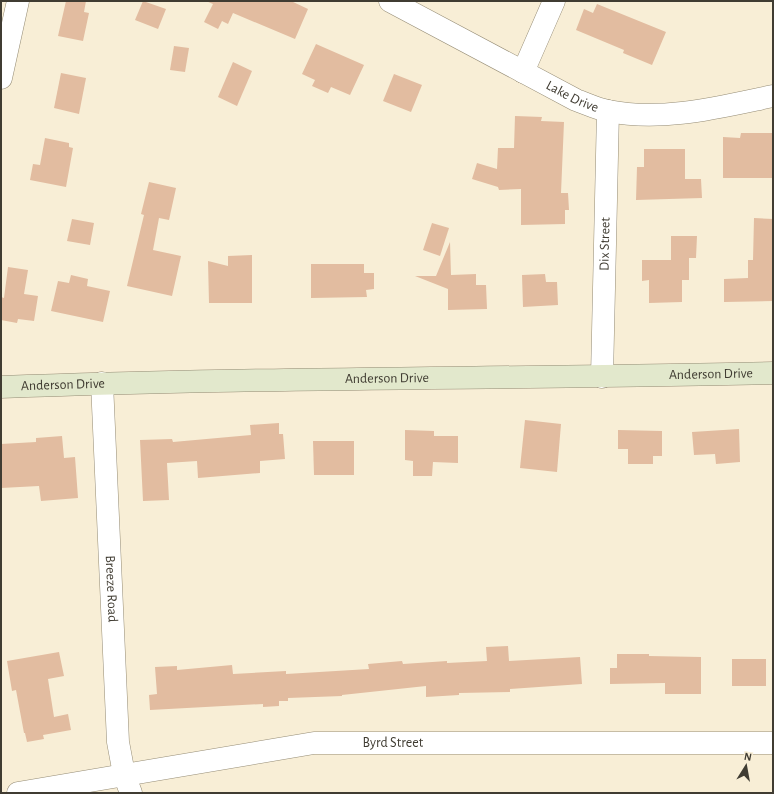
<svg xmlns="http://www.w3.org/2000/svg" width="774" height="794" font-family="'Alegreya Sans',sans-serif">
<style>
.building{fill:#e2bca0}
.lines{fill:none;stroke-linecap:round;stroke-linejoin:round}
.street-casing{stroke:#958c75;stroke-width:23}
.secondary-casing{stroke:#958c75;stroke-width:23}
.street{stroke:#fff;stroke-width:22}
.secondary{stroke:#e2e8cc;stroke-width:22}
.labels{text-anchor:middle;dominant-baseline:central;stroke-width:3.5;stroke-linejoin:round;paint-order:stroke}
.street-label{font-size:14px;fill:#403c32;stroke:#f8eed6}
</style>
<rect width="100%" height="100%" fill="#f8eed6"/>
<g class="building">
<path d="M 66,1 L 86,1 L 84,12 L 89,13 L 83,41 L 58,36 Z"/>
<path d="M 143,1 L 166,9 L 158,29 L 135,20 Z"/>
<path d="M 206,1 L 291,1 L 308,9 L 295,39 L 233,13 L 228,24 L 222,21 L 218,29 L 204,22 L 213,4 Z"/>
<path d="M 597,4 L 666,32 L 652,65 L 623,53 L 624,50 L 576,30 L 584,9 L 593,13 Z"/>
<path d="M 316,44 L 364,65 L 350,95 L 331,87 L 328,93 L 312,86 L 315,80 L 302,74 Z"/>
<path d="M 174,46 L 189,48 L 185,72 L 170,70 Z"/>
<path d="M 233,62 L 252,71 L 237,106 L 218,97 Z"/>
<path d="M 61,73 L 86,78 L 79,114 L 54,108 Z"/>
<path d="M 394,74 L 422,85 L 411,112 L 383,101 Z"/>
<path d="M 515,116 L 542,117 L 541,121 L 564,122 L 561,193 L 568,193 L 569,210 L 565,210 L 565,224 L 521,225 L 521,189 L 499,190 L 498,187 L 472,179 L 477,163 L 497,169 L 498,148 L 514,148 Z"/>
<path d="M 741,133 L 773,133 L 773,178 L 723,178 L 723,137 L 740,138 Z"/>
<path d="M 45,138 L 69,143 L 69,147 L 73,148 L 66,187 L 30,180 L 33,164 L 40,165 Z"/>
<path d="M 644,149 L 685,149 L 685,179 L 701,179 L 702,198 L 636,200 L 637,167 L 644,167 Z"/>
<path d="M 149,182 L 176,188 L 169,220 L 159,218 L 153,250 L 181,256 L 172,296 L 127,286 L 144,215 L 141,214 Z"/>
<path d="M 754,218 L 773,219 L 773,301 L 724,302 L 724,279 L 748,278 L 748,260 L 753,260 Z"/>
<path d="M 72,219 L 94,223 L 90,245 L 67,241 Z"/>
<path d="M 432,223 L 449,228 L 440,256 L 423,250 Z"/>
<path d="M 671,236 L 697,236 L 696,258 L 689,258 L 689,280 L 682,280 L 682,302 L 649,303 L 649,280 L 642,281 L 642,260 L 671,260 Z"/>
<path d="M 450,242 L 451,275 L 476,274 L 476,285 L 486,285 L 487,309 L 448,310 L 448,289 L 415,276 L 436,276 Z"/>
<path d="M 252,255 L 252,303 L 209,303 L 208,261 L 228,266 L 228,256 Z"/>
<path d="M 311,264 L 364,264 L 364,273 L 374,273 L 374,289 L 366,290 L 367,297 L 311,298 Z"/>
<path d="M 8,267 L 28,270 L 24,294 L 38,296 L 34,321 L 18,319 L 17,323 L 1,320 L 1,297 L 4,298 Z"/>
<path d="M 545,274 L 546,282 L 557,282 L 558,305 L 523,307 L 522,275 Z"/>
<path d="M 71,275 L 88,279 L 87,286 L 110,291 L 103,322 L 51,311 L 58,281 L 69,283 Z"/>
<path d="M 525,420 L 561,424 L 557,472 L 520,468 Z"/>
<path d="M 279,423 L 279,434 L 283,434 L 285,459 L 260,461 L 260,473 L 198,478 L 197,461 L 167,463 L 169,500 L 143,501 L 140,440 L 172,439 L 173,442 L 251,435 L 250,425 Z"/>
<path d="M 739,429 L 740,462 L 716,464 L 715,454 L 694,455 L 692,432 Z"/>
<path d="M 405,430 L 434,431 L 434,436 L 458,436 L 458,463 L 433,462 L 432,476 L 413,476 L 413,461 L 405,460 Z"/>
<path d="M 618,430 L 662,431 L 662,456 L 653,456 L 653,464 L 628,464 L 628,449 L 618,449 Z"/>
<path d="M 62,436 L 64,458 L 75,457 L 78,498 L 41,501 L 39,486 L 1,488 L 1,444 L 36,442 L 36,438 Z"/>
<path d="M 313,441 L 354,441 L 354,475 L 314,475 Z"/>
<path d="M 508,646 L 509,661 L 580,657 L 582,684 L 510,689 L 510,692 L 459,693 L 459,695 L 426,697 L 426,686 L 342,695 L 342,696 L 288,698 L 288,701 L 279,701 L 279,706 L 263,707 L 263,704 L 150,710 L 149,695 L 157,694 L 155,667 L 177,666 L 177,670 L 232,665 L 233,674 L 286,671 L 286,674 L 369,669 L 368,664 L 402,661 L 403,664 L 447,661 L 447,663 L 487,661 L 486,647 Z"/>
<path d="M 59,652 L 64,676 L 48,679 L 54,717 L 68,714 L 71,730 L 43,735 L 44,739 L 27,742 L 25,733 L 24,733 L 16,690 L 12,691 L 7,661 Z"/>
<path d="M 617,654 L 649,654 L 649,656 L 701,657 L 701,694 L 665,694 L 665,683 L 610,684 L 610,668 L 617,668 Z"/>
<rect x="732" y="659" width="34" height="27"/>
</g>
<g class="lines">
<defs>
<g id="street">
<path id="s1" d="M 390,1 L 576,100 C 587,104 597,109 608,111 C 663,122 720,107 773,96"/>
<path d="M 523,72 L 554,1"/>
<path d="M 1,78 L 18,1"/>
<path id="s2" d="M 602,377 L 608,111"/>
<path id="s3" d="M 102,383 L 118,742 L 124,774 L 131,793"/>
<path id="s4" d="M 18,793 L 314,743 L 773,743"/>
</g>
<g id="secondary">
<path id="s5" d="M 1,387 C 258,377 516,379 773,373"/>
</g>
</defs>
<use href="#street" class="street-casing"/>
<use href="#secondary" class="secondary-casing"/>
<use href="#street" class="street"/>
<use href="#secondary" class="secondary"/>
</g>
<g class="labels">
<g class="street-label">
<text stroke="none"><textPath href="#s1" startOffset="206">Lake Drive</textPath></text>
<text stroke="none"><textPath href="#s2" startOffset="133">Dix Street</textPath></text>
<text stroke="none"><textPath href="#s5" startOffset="710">Anderson Drive</textPath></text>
<text stroke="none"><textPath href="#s5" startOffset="386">Anderson Drive</textPath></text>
<text stroke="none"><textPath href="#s5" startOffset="62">Anderson Drive</textPath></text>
<text stroke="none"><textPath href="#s3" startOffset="206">Breeze Road</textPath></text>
<text stroke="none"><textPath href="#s4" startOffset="379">Byrd Street</textPath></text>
</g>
</g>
<rect width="774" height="794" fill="none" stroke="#403c32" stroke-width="4"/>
<g transform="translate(746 766) rotate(11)" stroke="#f8eed6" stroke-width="3" paint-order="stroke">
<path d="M0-3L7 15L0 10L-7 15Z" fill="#403c32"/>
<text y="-6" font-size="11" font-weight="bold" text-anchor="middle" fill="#403c32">N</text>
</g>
</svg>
